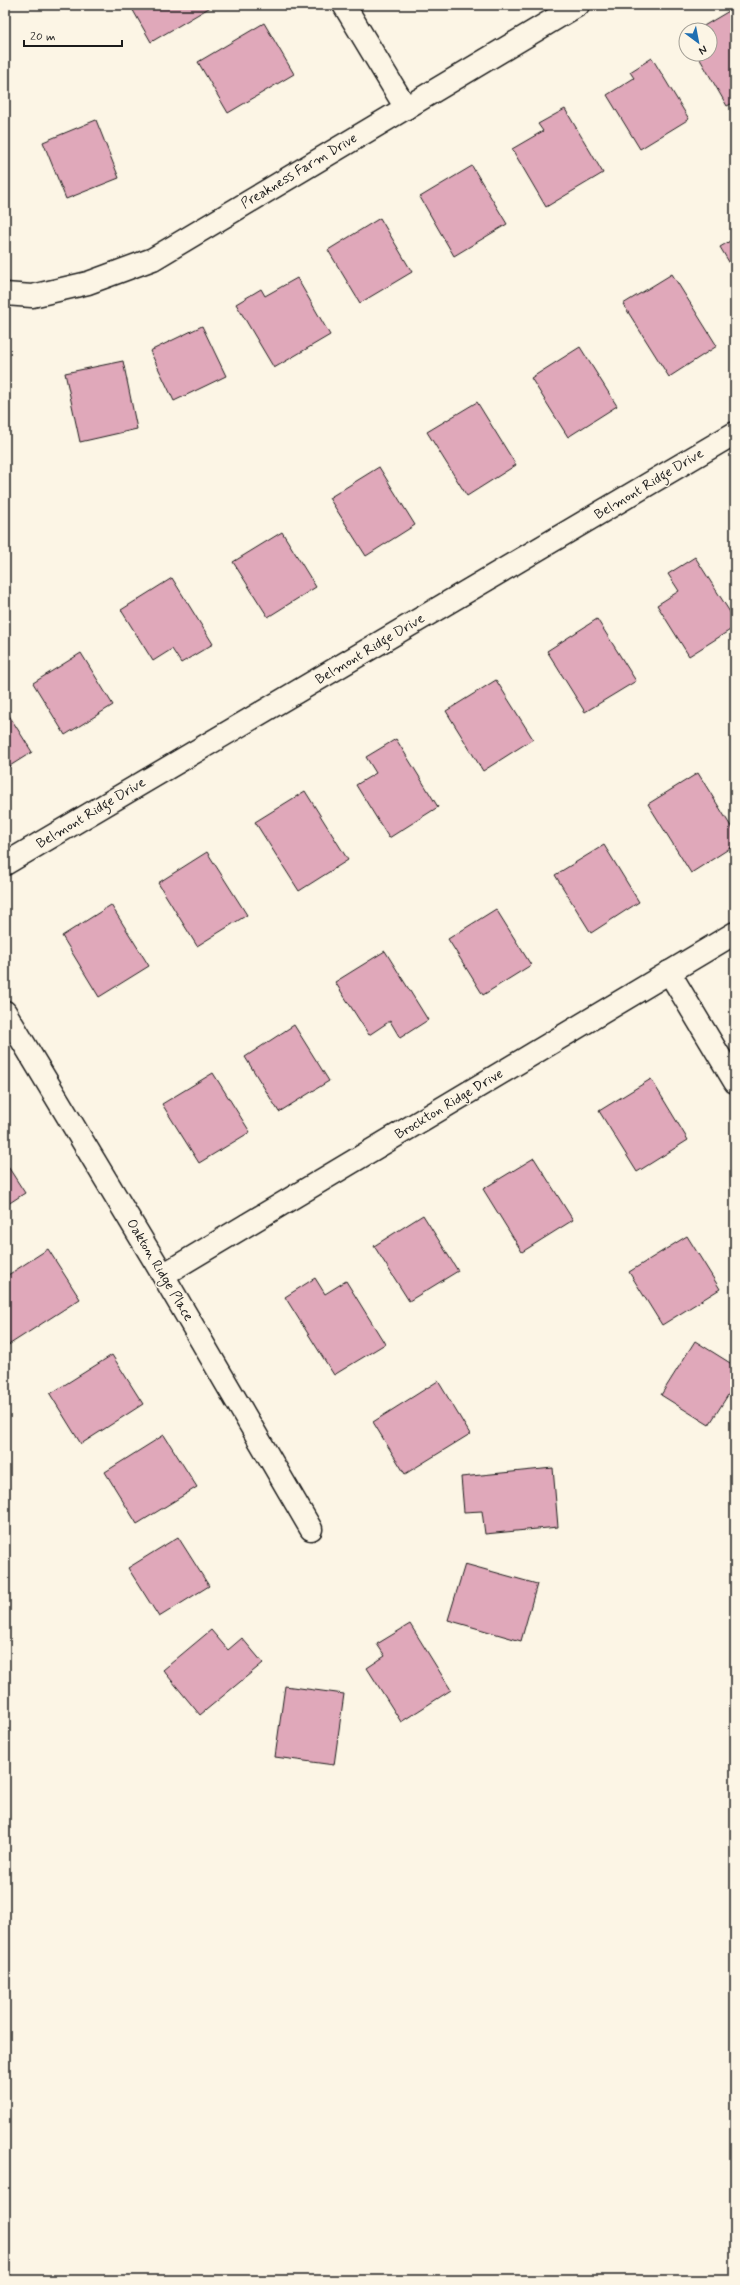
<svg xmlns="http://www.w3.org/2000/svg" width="740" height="2285" font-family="Mynerve,sans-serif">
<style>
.building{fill:#e0a8ba;stroke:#1c1c1c}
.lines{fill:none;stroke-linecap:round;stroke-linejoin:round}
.minor-casing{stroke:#1c1c1c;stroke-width:25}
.minor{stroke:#fcf5e5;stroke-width:22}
.labels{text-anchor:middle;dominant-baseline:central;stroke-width:3;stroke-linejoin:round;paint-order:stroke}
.street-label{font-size:14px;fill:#1c1c1c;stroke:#fcf5e5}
</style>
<rect width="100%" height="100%" fill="#fcf5e5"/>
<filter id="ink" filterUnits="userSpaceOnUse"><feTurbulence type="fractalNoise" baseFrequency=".025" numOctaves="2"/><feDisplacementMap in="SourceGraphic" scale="8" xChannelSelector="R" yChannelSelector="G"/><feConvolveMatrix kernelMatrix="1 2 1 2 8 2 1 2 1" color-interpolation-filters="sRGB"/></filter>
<g filter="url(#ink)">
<g class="building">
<path d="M 130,5 L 214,5 L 151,42 Z"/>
<path d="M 5,6 L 7,20 L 5,21 Z"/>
<path d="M 729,11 L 735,20 L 735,102 L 727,106 L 697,54 L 710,54 L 710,30 L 697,30 Z"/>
<path d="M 264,23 L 294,74 L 228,113 L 198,62 Z"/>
<path d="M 652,58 L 689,119 L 640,149 L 607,95 L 634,78 L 630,72 Z"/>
<path d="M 565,109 L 603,173 L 546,207 L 512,149 L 543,131 L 538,124 Z"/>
<path d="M 96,120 L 119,178 L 66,199 L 43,142 Z"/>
<path d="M 472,166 L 507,224 L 454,256 L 420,197 Z"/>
<path d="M 380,218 L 412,272 L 360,303 L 328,250 Z"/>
<path d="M 735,238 L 735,272 L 720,247 Z"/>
<path d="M 672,274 L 717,346 L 669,377 L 623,304 Z"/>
<path d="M 297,278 L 330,335 L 274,368 L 236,304 L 261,289 L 265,296 Z"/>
<path d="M 202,326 L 226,376 L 174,401 L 150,351 Z"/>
<path d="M 580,347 L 617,406 L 568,437 L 531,378 Z"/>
<path d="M 123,361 L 137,429 L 80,442 L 65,373 Z"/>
<path d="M 477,402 L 516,465 L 467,496 L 427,432 Z"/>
<path d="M 379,467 L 415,525 L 366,556 L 329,498 Z"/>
<path d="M 282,532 L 316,587 L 268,617 L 233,562 Z"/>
<path d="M 695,557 L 735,620 L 735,627 L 689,656 L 657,605 L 679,591 L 668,574 Z"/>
<path d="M 172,578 L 213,644 L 181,663 L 172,649 L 153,661 L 121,610 Z"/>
<path d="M 597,619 L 636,681 L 585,712 L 547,651 Z"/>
<path d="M 81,653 L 113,705 L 65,735 L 33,683 Z"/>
<path d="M 496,680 L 533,739 L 483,771 L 446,711 Z"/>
<path d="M 5,709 L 32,752 L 5,769 Z"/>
<path d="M 396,739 L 438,807 L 389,838 L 356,785 L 376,773 L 366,757 Z"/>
<path d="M 698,773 L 735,833 L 735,845 L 691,873 L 648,804 Z"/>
<path d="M 305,791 L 348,860 L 299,891 L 255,822 Z"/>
<path d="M 604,845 L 639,902 L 591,933 L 555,875 Z"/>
<path d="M 207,852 L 247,915 L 197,946 L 158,883 Z"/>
<path d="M 111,905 L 149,966 L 99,997 L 62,936 Z"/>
<path d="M 496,909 L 531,965 L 483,995 L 448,939 Z"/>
<path d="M 385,951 L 428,1020 L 400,1038 L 390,1021 L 369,1035 L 335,982 Z"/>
<path d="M 294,1025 L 329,1081 L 279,1112 L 245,1057 Z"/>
<path d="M 213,1073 L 250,1132 L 199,1163 L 162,1104 Z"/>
<path d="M 651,1079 L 688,1140 L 637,1172 L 599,1111 Z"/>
<path d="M 534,1158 L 573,1220 L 522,1252 L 483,1189 Z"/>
<path d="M 5,1162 L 25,1193 L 5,1206 Z"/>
<path d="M 423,1215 L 458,1271 L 409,1301 L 374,1246 Z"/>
<path d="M 687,1236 L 720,1289 L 662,1325 L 629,1272 Z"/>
<path d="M 48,1249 L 80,1299 L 7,1346 L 5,1343 L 5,1277 Z"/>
<path d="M 315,1278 L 325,1294 L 346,1281 L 385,1344 L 334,1375 L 285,1297 Z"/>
<path d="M 695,1341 L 735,1366 L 735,1384 L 709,1425 L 661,1395 Z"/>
<path d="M 112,1355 L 143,1404 L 81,1444 L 50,1394 Z"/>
<path d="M 438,1381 L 470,1434 L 405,1474 L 373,1422 Z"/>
<path d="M 164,1435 L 197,1487 L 137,1524 L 105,1472 Z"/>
<path d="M 553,1468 L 558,1527 L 485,1534 L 482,1511 L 464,1512 L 461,1477 Z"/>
<path d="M 178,1537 L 209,1586 L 159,1617 L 128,1568 Z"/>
<path d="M 465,1564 L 537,1584 L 521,1641 L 448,1620 Z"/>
<path d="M 410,1624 L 451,1690 L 401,1722 L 367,1668 L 385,1656 L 377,1644 Z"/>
<path d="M 211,1630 L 228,1650 L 242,1638 L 263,1663 L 200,1715 L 163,1670 Z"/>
<path d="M 285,1686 L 344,1694 L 334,1765 L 275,1757 Z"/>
</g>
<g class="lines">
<defs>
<g id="minor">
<path d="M 344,5 L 406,108"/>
<path d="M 5,294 L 32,296 L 88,283 L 153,259 L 578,5"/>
<path d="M 5,864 L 735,433"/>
<path d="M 669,972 L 735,1082"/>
<path d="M 5,1012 L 163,1275 L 311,1529"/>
<path d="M 163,1275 L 735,933"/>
</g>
</defs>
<use href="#minor" class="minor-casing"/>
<use href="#minor" class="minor"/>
</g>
</g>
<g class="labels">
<g class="street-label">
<text transform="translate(299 171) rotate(-31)">Preakness Farm Drive</text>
<text transform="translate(649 484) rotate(-31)">Belmont Ridge Drive</text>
<text transform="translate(370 649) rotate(-31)">Belmont Ridge Drive</text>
<text transform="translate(91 813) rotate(-31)">Belmont Ridge Drive</text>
<text transform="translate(449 1104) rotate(-31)">Brockton Ridge Drive</text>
<text transform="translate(160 1270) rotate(59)">Oakton Ridge Place</text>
</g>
</g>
<rect width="740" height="2285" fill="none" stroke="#fcf5e5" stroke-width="20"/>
<rect x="10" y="10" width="720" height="2265" fill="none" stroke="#1c1c1c" stroke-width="1.5" filter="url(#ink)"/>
<g transform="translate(698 42) rotate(148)"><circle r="19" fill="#fcf5e5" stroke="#a29e95"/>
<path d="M0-3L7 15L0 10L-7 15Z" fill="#1f6fb2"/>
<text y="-6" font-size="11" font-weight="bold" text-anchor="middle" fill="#1c1c1c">N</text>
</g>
<path d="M24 40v6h98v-6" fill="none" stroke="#1c1c1c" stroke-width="2"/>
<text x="30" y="40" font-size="12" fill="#1c1c1c" stroke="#fcf5e5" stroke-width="3" paint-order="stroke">20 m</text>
</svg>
